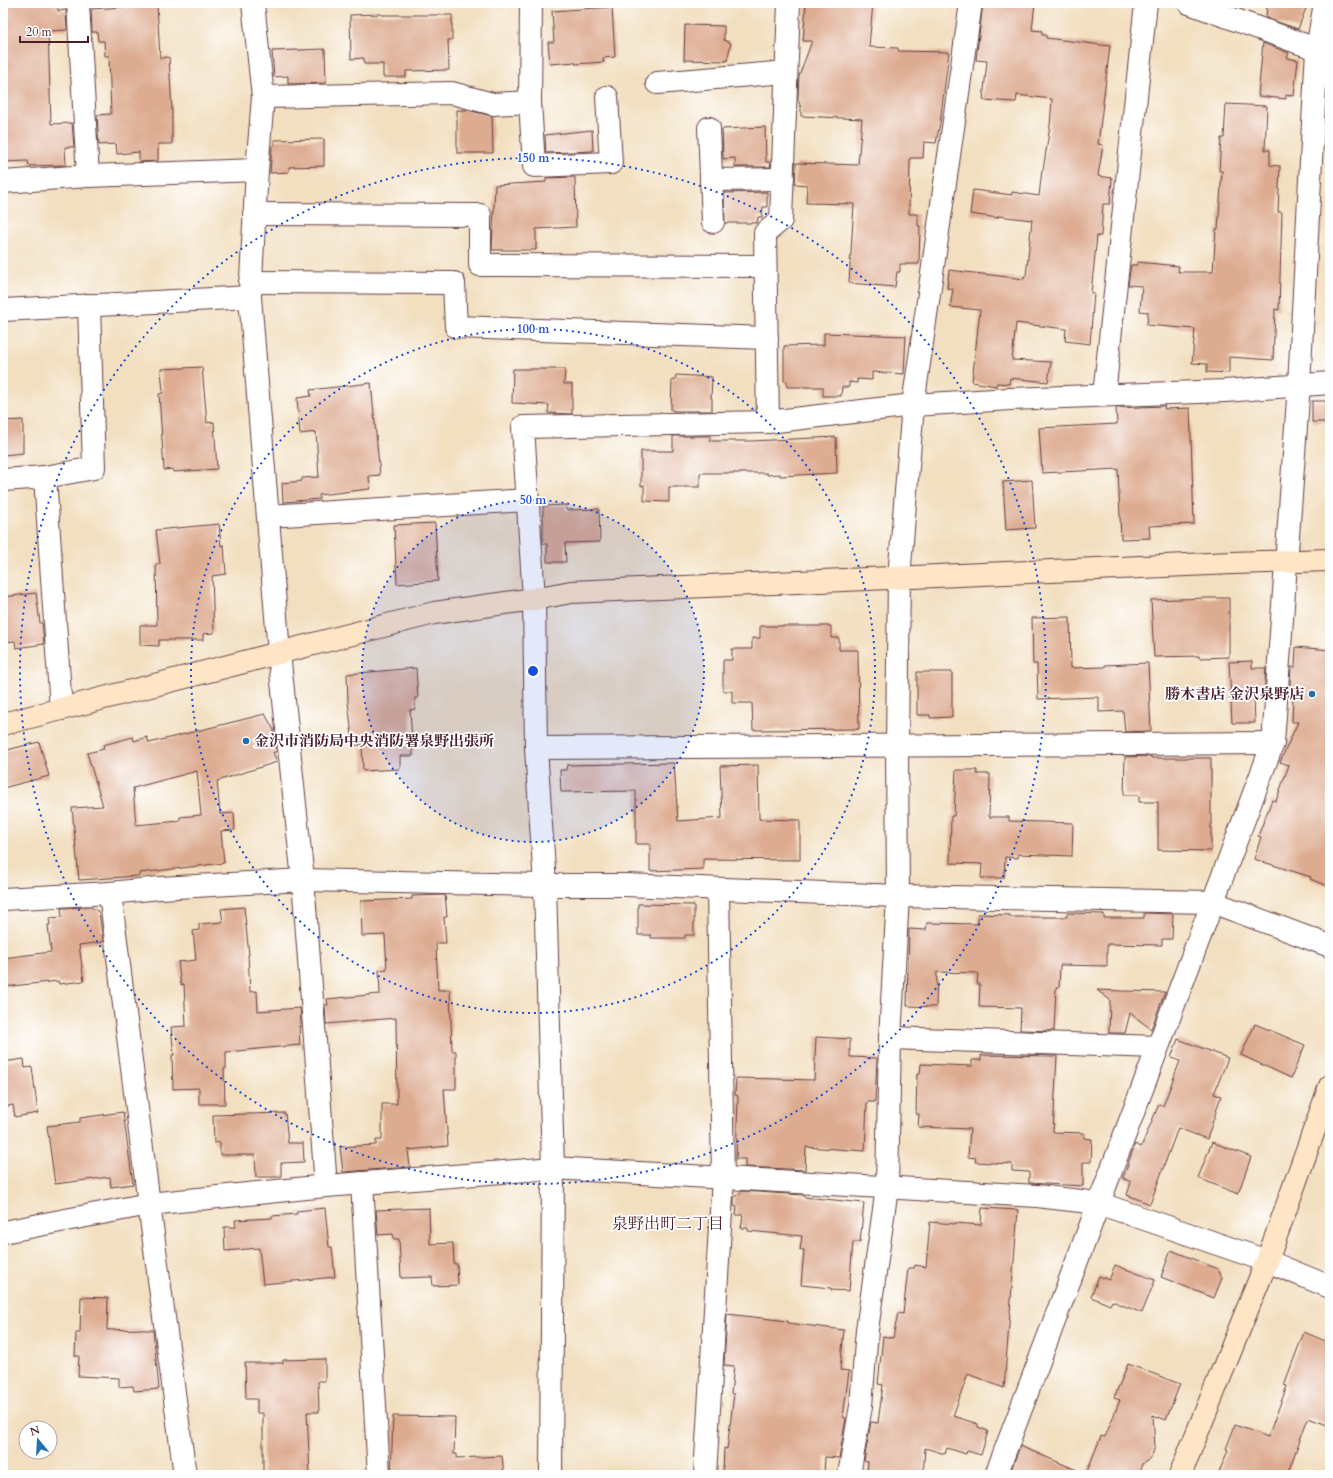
<svg xmlns="http://www.w3.org/2000/svg" width="1333" height="1478" font-family="Cardo,'Noto Serif JP',serif">
<style>
.building{fill:#ddab90;fill-rule:evenodd}
.lines{fill:none;stroke-linecap:round;stroke-linejoin:round}
.street-casing{stroke:#633c41;stroke-width:24}
.secondary-casing{stroke:#633c41;stroke-width:24}
.street{stroke:#fff;stroke-width:22}
.secondary{stroke:#fde5c5;stroke-width:22}
.ring{fill:none;stroke:#1d4ed8;stroke-width:2;stroke-dasharray:2 4}
.poi-dot{fill:#1f6fb2;stroke:#fff;stroke-width:1.5}
.labels{text-anchor:middle;dominant-baseline:central;stroke-width:3.5;stroke-linejoin:round;paint-order:stroke}
.poi-label{font-size:15px;font-weight:bold;fill:#4a1f2b;stroke:#fff;text-anchor:end}
.neighbourhood-label{font-size:16px;fill:#4a1f2b;stroke:#fff}
.centre{fill:#1d4ed8;stroke:#fff;stroke-width:2}
.ring-label{font-size:12px;text-anchor:middle;font-weight:bold;fill:#1d4ed8;stroke:#fff;stroke-width:3.5;stroke-linejoin:round;paint-order:stroke}
</style>
<rect width="100%" height="100%" fill="#fff"/>
<filter id="ink" filterUnits="userSpaceOnUse"><feTurbulence type="fractalNoise" baseFrequency=".025" numOctaves="2"/><feDisplacementMap in="SourceGraphic" scale="8" xChannelSelector="R" yChannelSelector="G"/><feConvolveMatrix kernelMatrix="1 2 1 2 8 2 1 2 1" color-interpolation-filters="sRGB"/></filter>
<filter id="wash" filterUnits="userSpaceOnUse"><feTurbulence type="fractalNoise" baseFrequency=".012" numOctaves="4" result="noise"/><feDisplacementMap in="SourceGraphic" scale="16" xChannelSelector="R" yChannelSelector="G"/><feGaussianBlur stdDeviation="0.9" result="paint"/><feColorMatrix in="noise" values="0 0 0 0 0 0 0 0 0 0 0 0 0 0 0 0 0 1.4 0 .05"/><feComposite in="paint" operator="in"/></filter>
<g filter="url(#wash)">
<rect width="100%" height="100%" fill="#f2dfc0"/>
<g id="blocks">
<g class="building">
<path d="M 3,3 L 52,3 L 52,4 L 58,4 L 58,11 L 66,10 L 67,30 L 48,31 L 51,124 L 72,123 L 74,147 L 65,147 L 66,165 L 29,166 L 28,161 L 3,162 Z"/>
<path d="M 837,3 L 873,3 L 869,47 L 898,48 L 898,51 L 949,52 L 940,123 L 936,143 L 924,142 L 923,158 L 910,158 L 909,214 L 918,214 L 918,226 L 920,226 L 919,264 L 900,264 L 900,272 L 897,272 L 895,287 L 849,283 L 854,204 L 806,203 L 807,185 L 795,184 L 796,163 L 858,165 L 862,119 L 801,116 L 801,108 L 798,99 L 799,76 L 812,41 L 803,41 L 806,4 L 837,5 Z"/>
<path d="M 983,3 L 1035,3 L 1032,30 L 1042,31 L 1042,35 L 1046,35 L 1046,38 L 1110,46 L 1098,144 L 1103,145 L 1098,176 L 1112,178 L 1110,204 L 1103,204 L 1101,236 L 1097,236 L 1091,293 L 1094,293 L 1090,344 L 1065,341 L 1066,329 L 1016,323 L 1012,360 L 1051,362 L 1048,382 L 1010,378 L 1009,384 L 997,383 L 996,386 L 972,382 L 980,310 L 950,307 L 953,289 L 947,288 L 949,270 L 1024,279 L 1024,276 L 1026,276 L 1032,220 L 998,216 L 998,218 L 970,214 L 973,190 L 1012,195 L 1012,192 L 1039,196 L 1042,170 L 1043,170 L 1050,126 L 1052,99 L 1017,95 L 1016,102 L 983,100 L 987,61 L 976,60 Z"/>
<path d="M 1267,3 L 1308,3 L 1298,29 L 1266,18 Z"/>
<path d="M 157,5 L 160,58 L 169,57 L 172,111 L 172,144 L 158,144 L 158,161 L 139,162 L 139,152 L 117,154 L 116,144 L 99,145 L 97,115 L 111,114 L 109,56 L 105,56 L 104,41 L 98,41 L 97,32 L 92,32 L 91,9 Z"/>
<path d="M 612,7 L 615,57 L 603,58 L 604,62 L 575,64 L 575,62 L 550,64 L 548,42 L 554,42 L 552,11 Z"/>
<path d="M 381,14 L 381,15 L 452,15 L 452,40 L 448,40 L 449,70 L 406,71 L 406,77 L 383,77 L 383,64 L 364,64 L 364,58 L 351,59 L 350,15 Z"/>
<path d="M 685,25 L 724,26 L 724,40 L 731,43 L 727,61 L 684,60 Z"/>
<path d="M 1263,43 L 1289,53 L 1287,58 L 1298,60 L 1294,96 L 1286,95 L 1286,99 L 1258,96 Z"/>
<path d="M 325,49 L 326,83 L 288,84 L 288,76 L 274,77 L 272,51 Z"/>
<path d="M 1226,104 L 1267,106 L 1265,150 L 1270,150 L 1270,165 L 1280,166 L 1278,212 L 1282,212 L 1279,310 L 1275,309 L 1273,360 L 1229,357 L 1229,373 L 1207,372 L 1207,364 L 1192,363 L 1195,329 L 1147,325 L 1148,312 L 1140,311 L 1142,286 L 1128,285 L 1131,265 L 1137,265 L 1137,262 L 1179,266 L 1178,272 L 1213,272 L 1216,229 L 1218,229 L 1222,171 L 1219,171 L 1221,138 L 1224,138 Z"/>
<path d="M 457,110 L 467,110 L 492,116 L 493,153 L 457,153 Z"/>
<path d="M 765,127 L 766,162 L 771,162 L 770,167 L 735,167 L 735,158 L 723,159 L 722,129 Z"/>
<path d="M 592,130 L 593,151 L 546,153 L 545,135 Z"/>
<path d="M 324,139 L 324,166 L 289,167 L 289,172 L 270,173 L 272,146 L 274,146 L 274,140 Z"/>
<path d="M 575,177 L 576,227 L 536,229 L 536,250 L 492,250 L 495,185 L 546,182 L 546,178 Z"/>
<path d="M 767,192 L 767,207 L 763,207 L 762,217 L 758,217 L 757,223 L 725,223 L 724,193 Z"/>
<path d="M 824,333 L 906,336 L 904,374 L 872,372 L 872,380 L 857,379 L 857,383 L 849,382 L 849,387 L 842,387 L 841,396 L 823,396 L 823,387 L 787,387 L 787,381 L 784,381 L 784,346 L 824,345 Z"/>
<path d="M 202,367 L 207,423 L 214,422 L 217,469 L 173,472 L 173,469 L 164,470 L 159,394 L 163,393 L 161,369 Z"/>
<path d="M 513,369 L 565,369 L 564,384 L 572,384 L 572,414 L 548,413 L 549,405 L 512,403 Z"/>
<path d="M 676,375 L 712,377 L 711,398 L 712,398 L 712,411 L 673,411 L 673,410 L 671,410 L 672,380 L 675,380 Z"/>
<path d="M 371,383 L 380,475 L 369,476 L 370,489 L 319,495 L 320,499 L 283,502 L 282,483 L 302,481 L 302,478 L 319,477 L 316,432 L 300,434 L 297,398 L 311,396 L 310,390 Z"/>
<rect x="1312" y="401" width="18" height="21"/>
<path d="M 1165,406 L 1164,409 L 1190,408 L 1194,524 L 1149,526 L 1150,538 L 1121,539 L 1118,469 L 1042,473 L 1039,428 L 1117,424 L 1116,408 Z"/>
<path d="M 23,420 L 23,453 L 3,455 L 3,421 Z"/>
<path d="M 673,436 L 710,436 L 710,441 L 751,441 L 836,437 L 837,473 L 780,476 L 780,474 L 767,475 L 767,473 L 700,473 L 700,487 L 669,487 L 669,502 L 644,501 L 644,485 L 641,486 L 641,451 L 673,451 Z"/>
<path d="M 1032,480 L 1035,528 L 1006,530 L 1003,482 Z"/>
<path d="M 566,505 L 566,510 L 599,509 L 600,542 L 565,543 L 566,562 L 547,562 L 547,544 L 543,544 L 543,506 Z"/>
<path d="M 435,523 L 438,581 L 397,584 L 394,525 Z"/>
<path d="M 219,524 L 221,546 L 224,545 L 226,574 L 212,576 L 214,633 L 203,634 L 203,640 L 159,640 L 159,646 L 140,645 L 140,625 L 157,625 L 156,564 L 160,564 L 156,530 Z"/>
<path d="M 36,593 L 40,623 L 42,623 L 44,644 L 16,648 L 15,641 L 3,642 L 3,597 Z"/>
<path d="M 1208,598 L 1229,598 L 1229,657 L 1199,658 L 1199,656 L 1154,657 L 1151,600 Z"/>
<path d="M 1070,617 L 1071,668 L 1105,667 L 1105,665 L 1148,663 L 1151,731 L 1125,732 L 1123,711 L 1099,712 L 1099,697 L 1038,699 L 1037,664 L 1033,664 L 1032,618 Z"/>
<path d="M 760,626 L 831,626 L 831,638 L 839,638 L 839,650 L 858,650 L 859,729 L 753,730 L 752,703 L 732,703 L 732,691 L 723,691 L 723,660 L 732,660 L 732,649 L 752,649 L 752,638 L 760,638 Z"/>
<path d="M 1296,647 L 1330,650 L 1330,887 L 1310,879 L 1311,877 L 1254,859 L 1261,837 L 1258,836 L 1272,800 L 1276,801 L 1289,765 L 1280,762 L 1298,722 L 1292,722 L 1293,697 L 1289,697 L 1291,667 L 1295,667 Z"/>
<path d="M 1252,661 L 1252,668 L 1266,668 L 1264,697 L 1254,697 L 1255,723 L 1232,723 L 1229,662 Z"/>
<path d="M 416,668 L 418,698 L 415,698 L 415,709 L 410,710 L 413,756 L 400,756 L 400,769 L 363,771 L 362,745 L 353,745 L 348,701 L 347,674 Z"/>
<path d="M 917,672 L 952,672 L 952,717 L 930,718 L 930,715 L 917,715 Z"/>
<path d="M 265,714 L 274,730 L 273,741 L 277,752 L 273,752 L 277,762 L 217,781 L 220,814 L 234,813 L 235,830 L 221,831 L 224,863 L 139,873 L 139,876 L 79,880 L 72,808 L 103,806 L 87,753 L 104,749 L 103,745 L 133,737 L 134,741 L 147,737 L 149,743 ZM 197,771 L 201,815 L 180,817 L 180,821 L 136,825 L 133,788 Z"/>
<path d="M 39,742 L 49,776 L 3,788 L 3,751 Z"/>
<path d="M 1151,756 L 1151,758 L 1211,758 L 1211,851 L 1158,850 L 1158,802 L 1139,802 L 1139,795 L 1124,795 L 1125,757 Z"/>
<path d="M 674,763 L 678,821 L 722,818 L 720,766 L 758,765 L 759,819 L 800,820 L 800,860 L 703,859 L 703,869 L 650,871 L 650,844 L 636,844 L 636,791 L 561,792 L 560,770 L 566,770 L 567,765 Z"/>
<path d="M 956,770 L 977,770 L 977,774 L 990,774 L 989,817 L 1009,817 L 1009,821 L 1073,823 L 1072,856 L 1018,854 L 1018,858 L 1005,857 L 1004,878 L 981,878 L 982,864 L 950,863 L 951,816 L 954,816 Z"/>
<path d="M 445,895 L 447,917 L 444,917 L 446,943 L 436,943 L 438,990 L 450,990 L 452,1051 L 456,1051 L 456,1089 L 444,1089 L 448,1146 L 408,1150 L 410,1167 L 343,1172 L 340,1147 L 376,1145 L 376,1140 L 382,1140 L 382,1104 L 397,1104 L 396,1018 L 326,1024 L 325,1005 L 328,1005 L 327,999 L 380,994 L 379,970 L 387,969 L 385,935 L 362,936 L 361,901 L 412,899 L 412,896 Z"/>
<path d="M 638,904 L 694,905 L 694,935 L 685,935 L 685,938 L 651,938 L 651,935 L 638,935 Z"/>
<path d="M 91,907 L 99,912 L 103,942 L 79,945 L 84,981 L 59,984 L 58,981 L 3,987 L 3,958 L 51,952 L 48,925 L 50,925 L 49,918 L 62,917 L 61,908 Z"/>
<path d="M 244,907 L 249,955 L 248,955 L 250,992 L 257,991 L 258,1011 L 300,1008 L 301,1026 L 299,1026 L 300,1045 L 226,1052 L 226,1068 L 224,1069 L 225,1104 L 199,1104 L 199,1088 L 173,1089 L 172,1055 L 174,1055 L 171,1027 L 186,1026 L 184,984 L 181,985 L 178,962 L 196,960 L 193,931 L 199,930 L 199,924 L 223,922 L 221,909 Z"/>
<path d="M 1067,913 L 1104,914 L 1104,918 L 1144,918 L 1144,913 L 1173,914 L 1172,939 L 1162,939 L 1162,945 L 1107,944 L 1107,966 L 1060,965 L 1059,988 L 1056,988 L 1054,1031 L 1020,1030 L 1021,1008 L 979,1007 L 980,984 L 977,984 L 978,973 L 937,972 L 936,1007 L 907,1006 L 909,929 L 926,930 L 927,923 L 978,924 L 978,914 L 1010,915 L 1010,917 L 1067,917 Z"/>
<path d="M 1097,990 L 1122,991 L 1165,992 L 1151,1029 L 1130,1013 L 1125,1033 L 1109,1033 L 1110,1000 Z"/>
<path d="M 1255,1024 L 1305,1045 L 1291,1078 L 1241,1055 Z"/>
<path d="M 816,1037 L 850,1039 L 850,1057 L 877,1058 L 875,1102 L 867,1102 L 865,1151 L 806,1147 L 805,1170 L 745,1167 L 745,1159 L 736,1159 L 738,1096 L 735,1095 L 736,1078 L 814,1080 Z"/>
<path d="M 1178,1039 L 1228,1058 L 1214,1094 L 1221,1096 L 1207,1139 L 1178,1128 L 1150,1204 L 1127,1195 L 1131,1182 L 1123,1178 L 1135,1144 L 1141,1147 L 1159,1104 L 1163,1106 L 1180,1061 L 1171,1058 Z"/>
<path d="M 981,1055 L 1057,1056 L 1053,1132 L 1084,1133 L 1084,1138 L 1092,1139 L 1091,1162 L 1083,1162 L 1083,1186 L 1029,1183 L 1029,1172 L 1012,1171 L 1012,1164 L 975,1162 L 976,1158 L 968,1157 L 970,1129 L 918,1127 L 919,1114 L 916,1114 L 917,1074 L 920,1074 L 921,1064 L 972,1066 L 972,1060 L 981,1060 Z"/>
<path d="M 24,1059 L 25,1068 L 32,1067 L 38,1113 L 15,1117 L 13,1105 L 3,1107 L 3,1062 Z"/>
<path d="M 123,1112 L 133,1184 L 111,1187 L 110,1177 L 55,1184 L 47,1126 L 80,1122 L 80,1118 Z"/>
<path d="M 285,1113 L 288,1143 L 303,1143 L 304,1162 L 281,1163 L 281,1177 L 256,1177 L 255,1155 L 220,1155 L 220,1142 L 214,1143 L 213,1115 Z"/>
<path d="M 1212,1142 L 1251,1157 L 1238,1194 L 1198,1178 Z"/>
<path d="M 742,1191 L 804,1195 L 804,1197 L 864,1203 L 860,1242 L 853,1242 L 849,1291 L 831,1290 L 831,1288 L 801,1285 L 804,1250 L 800,1250 L 802,1236 L 748,1231 L 748,1228 L 741,1228 L 743,1215 L 736,1215 L 737,1207 L 734,1206 L 734,1198 Z"/>
<path d="M 325,1208 L 329,1247 L 332,1247 L 335,1277 L 263,1284 L 259,1248 L 225,1251 L 224,1227 L 236,1227 L 235,1220 L 272,1218 L 272,1216 L 297,1214 L 297,1211 Z"/>
<path d="M 429,1208 L 430,1244 L 453,1243 L 454,1264 L 457,1264 L 458,1285 L 433,1286 L 432,1277 L 401,1278 L 399,1239 L 394,1239 L 393,1234 L 378,1235 L 376,1210 Z"/>
<path d="M 982,1208 L 1018,1210 L 1004,1388 L 968,1374 L 953,1416 L 978,1424 L 978,1427 L 988,1431 L 981,1455 L 967,1451 L 966,1454 L 947,1448 L 945,1454 L 925,1448 L 923,1475 L 867,1475 L 868,1462 L 864,1461 L 871,1422 L 878,1423 L 883,1385 L 878,1384 L 883,1336 L 893,1338 L 898,1313 L 903,1314 L 908,1268 L 914,1268 L 915,1265 L 926,1267 L 930,1222 L 955,1224 L 955,1223 L 981,1225 Z"/>
<path d="M 1171,1250 L 1218,1269 L 1222,1278 L 1214,1298 L 1161,1277 Z"/>
<path d="M 1115,1265 L 1155,1280 L 1142,1313 L 1112,1301 L 1110,1305 L 1091,1297 L 1099,1276 L 1109,1280 Z"/>
<path d="M 81,1297 L 108,1298 L 107,1330 L 143,1329 L 144,1330 L 153,1330 L 159,1389 L 134,1391 L 133,1386 L 119,1387 L 119,1378 L 78,1376 L 79,1356 L 75,1356 L 76,1333 L 80,1333 Z"/>
<path d="M 727,1314 L 788,1321 L 788,1323 L 844,1330 L 840,1370 L 849,1371 L 843,1417 L 846,1418 L 839,1458 L 825,1457 L 824,1475 L 723,1475 L 724,1448 L 727,1449 L 734,1394 L 731,1394 L 734,1366 L 724,1365 Z"/>
<path d="M 1304,1332 L 1330,1343 L 1330,1426 L 1308,1418 L 1287,1475 L 1218,1475 L 1228,1450 L 1226,1449 L 1235,1425 L 1268,1437 L 1287,1386 L 1284,1385 Z"/>
<path d="M 325,1359 L 325,1381 L 318,1381 L 319,1412 L 307,1412 L 310,1475 L 263,1475 L 263,1413 L 257,1413 L 257,1399 L 246,1399 L 245,1363 L 283,1363 L 283,1360 Z"/>
<path d="M 1128,1364 L 1180,1384 L 1166,1420 L 1153,1415 L 1155,1447 L 1152,1455 L 1147,1461 L 1142,1464 L 1138,1475 L 1009,1475 L 1020,1446 L 1086,1474 L 1101,1436 L 1105,1437 L 1120,1400 L 1114,1398 Z"/>
<path d="M 393,1416 L 455,1417 L 454,1454 L 457,1454 L 457,1458 L 502,1456 L 504,1475 L 391,1475 Z"/>
</g>
</g>
</g>
<g filter="url(#ink)">
<use href="#blocks" fill-opacity="0" stroke="#633c41" stroke-width="1"/>
<g class="lines">
<defs>
<g id="street">
<path d="M 78,3 L 88,176"/>
<path d="M 253,3 L 263,97 L 257,170 L 250,297 L 279,653 L 303,880 L 326,1186"/>
<path d="M 789,3 L 781,220 L 765,233 L 768,422 L 913,405 L 1010,399 L 1225,391 L 1330,383"/>
<path d="M 1189,3 L 1330,54"/>
<path d="M 657,83 L 786,72"/>
<path d="M 263,97 L 452,93 L 493,104 L 530,102 L 534,166 L 611,163 L 607,97"/>
<path d="M 530,102 L 531,3"/>
<path d="M 709,128 L 713,222"/>
<path d="M 711,180 L 783,179"/>
<path d="M 3,182 L 88,176 L 257,170"/>
<path d="M 254,214 L 480,215 L 480,265 L 765,266"/>
<path d="M 250,282 L 454,283 L 456,327 L 767,338"/>
<path d="M 3,310 L 250,297"/>
<path d="M 1104,395 L 1146,3"/>
<path d="M 3,480 L 45,477"/>
<path d="M 268,516 L 528,500"/>
<path d="M 61,709 L 45,477 L 94,468 L 89,305"/>
<path d="M 536,748 L 1273,743"/>
<path d="M 3,899 L 110,893"/>
<path d="M 890,1038 L 1157,1047"/>
<path d="M 362,1183 L 379,1475"/>
<path d="M 3,1232 L 149,1204 L 326,1186 L 553,1168 L 1037,1196 L 1098,1203 L 1267,1261 L 1330,1287"/>
<path d="M 185,1475 L 149,1204 L 110,893 L 160,888 L 303,880 L 545,885 L 625,885 L 898,896 L 1212,902 L 1330,946"/>
<path d="M 551,1475 L 553,1168 L 545,885 L 536,748 L 534,599 L 523,427 L 768,422"/>
<path d="M 705,1475 L 723,1178 L 718,889"/>
<path d="M 849,1475 L 861,1406 L 867,1330 L 887,1188 L 890,1038 L 898,896 L 897,746 L 899,578 L 913,405 L 971,3"/>
<path d="M 996,1475 L 1273,743 L 1299,385 L 1317,49 L 1325,3"/>
</g>
<g id="secondary">
<path d="M 3,724 L 434,613 L 534,599 L 571,592 L 1232,563 L 1330,560"/>
<path d="M 1180,1475 L 1267,1261 L 1330,1086"/>
</g>
</defs>
<use href="#street" class="street-casing"/>
<use href="#secondary" class="secondary-casing"/>
<use href="#street" class="street"/>
<use href="#secondary" class="secondary"/>
</g>
</g>
<circle cx="533" cy="671" r="171" fill="#1d4ed8" fill-opacity=".12"/>
<g class="ring">
<circle cx="533" cy="671" r="171"/>
<circle cx="533" cy="671" r="342"/>
<circle cx="533" cy="671" r="513"/>
</g>
<g class="poi-dot">
<circle cx="1312" cy="694" r="4"/>
<circle cx="246" cy="741" r="4"/>
</g>
<g class="labels">
<g class="poi-label">
<text x="1304" y="694">勝木書店 金沢泉野店</text>
<text x="254" y="741" text-anchor="start">金沢市消防局中央消防署泉野出張所</text>
</g>
<g class="neighbourhood-label">
<text x="668" y="1224">泉野出町二丁目</text>
</g>
</g>
<circle cx="533" cy="671" r="6" class="centre"/>
<g class="ring-label">
<text x="533" y="162">150 m</text>
<text x="533" y="333">100 m</text>
<text x="533" y="504">50 m</text>
</g>
<rect width="1333" height="1478" fill="none" stroke="#fff" stroke-width="16"/>
<g transform="translate(38 1440) rotate(342)"><circle r="19" fill="#ffffff" stroke="#b7a5aa"/>
<path d="M0-3L7 15L0 10L-7 15Z" fill="#1f6fb2"/>
<text y="-6" font-size="11" font-weight="bold" text-anchor="middle" fill="#4a1f2b">N</text>
</g>
<path d="M20 36v6h68v-6" fill="none" stroke="#4a1f2b" stroke-width="2"/>
<text x="26" y="36" font-size="12" fill="#4a1f2b" stroke="#ffffff" stroke-width="3" paint-order="stroke">20 m</text>
</svg>
